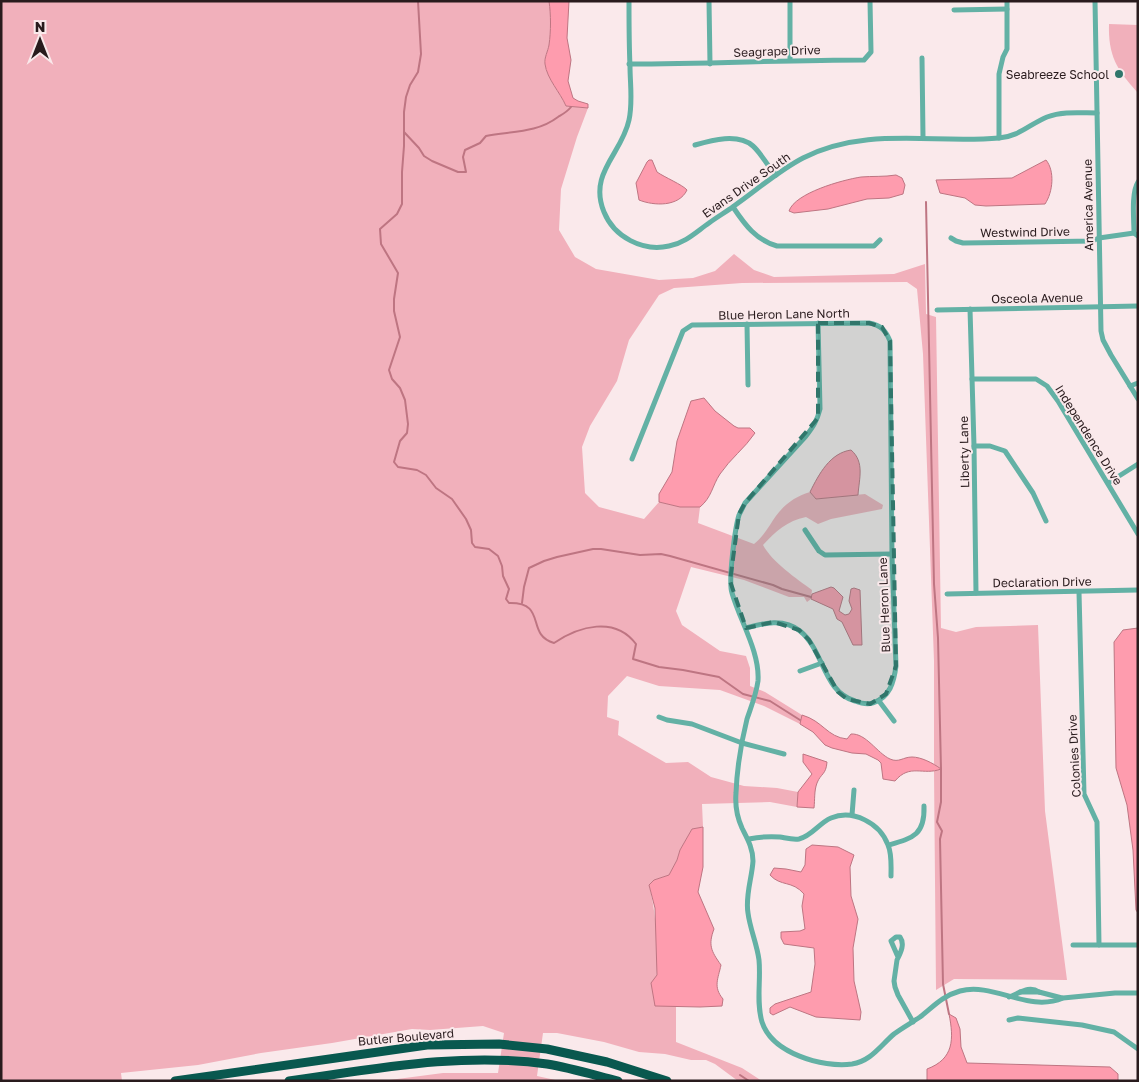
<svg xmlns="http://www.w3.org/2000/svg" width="1139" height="1082" font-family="'Golos Text',sans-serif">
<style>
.green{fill:#f1b0bb}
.water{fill:#fe9cae;stroke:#be7582}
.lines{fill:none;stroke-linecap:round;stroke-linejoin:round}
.stream{stroke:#be7582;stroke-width:2}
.street{stroke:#63b1a5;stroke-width:5}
.highway{stroke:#09584f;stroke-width:9}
.marked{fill:#30766b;fill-opacity:0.2;stroke:#30766b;stroke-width:4;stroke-dasharray:10 6;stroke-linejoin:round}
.poi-dot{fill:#30766b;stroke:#fae9eb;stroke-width:2}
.labels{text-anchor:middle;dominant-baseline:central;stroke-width:4;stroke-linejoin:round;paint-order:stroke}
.street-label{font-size:12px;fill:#291b1d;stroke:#fae9eb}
.poi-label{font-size:12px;fill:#291b1d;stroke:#fae9eb;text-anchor:end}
</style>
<rect width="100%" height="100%" fill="#fae9eb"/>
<g class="green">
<path d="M 1,1 L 549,1 C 551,15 551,31 549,45 C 548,51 544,58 545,64 C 547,79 560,92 566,106 L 588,108 L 577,137 L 561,189 L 559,230 L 575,257 L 596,269 L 659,280 L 693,278 L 715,271 L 734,254 L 754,270 L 774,277 L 894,274 L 925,264 L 926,314 L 936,317 L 941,628 L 956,632 L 976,627 L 1038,625 L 1045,811 L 1067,980 L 954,979 L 936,990 L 934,771 L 940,769 L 934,764 L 934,661 L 923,354 L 917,289 L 907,282 L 742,283 L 674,288 L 659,295 L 629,340 L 617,381 L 590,426 L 582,447 L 585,493 L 599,507 L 644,519 L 659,502 L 680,507 L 700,507 L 698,523 L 754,544 C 761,539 765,532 770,525 C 780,508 791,498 810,492 L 816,499 L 865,494 L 883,505 L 882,509 L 831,519 L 818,524 L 806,517 C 787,521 776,531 763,545 C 772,562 797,579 812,590 L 811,599 L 807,602 L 804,597 L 789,597 L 744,580 L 691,567 L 676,611 L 682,625 L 720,651 L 746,656 L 750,668 L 750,686 L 765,692 L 802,715 L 800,724 L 764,706 L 720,690 L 659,686 L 627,676 L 608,696 L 607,717 L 619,721 L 618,735 L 666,763 L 688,762 L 711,777 L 744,786 L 777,788 L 798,792 L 797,807 L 770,802 L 702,804 L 703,827 L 692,829 L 680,850 L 677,860 L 669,875 L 654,880 L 649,885 C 659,924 658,966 655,1006 L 676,1006 L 676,1042 L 742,1068 L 762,1081 L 738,1081 L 715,1064 L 706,1060 L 691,1060 L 665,1054 L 639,1052 L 604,1042 L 557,1033 L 543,1033 L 537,1076 L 560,1081 L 382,1081 L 443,1073 L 498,1073 L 504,1033 L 483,1026 L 430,1030 L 412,1029 L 332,1043 L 261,1053 L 198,1065 L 121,1073 L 122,1081 L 1,1081 Z"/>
<path d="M 1109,24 L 1138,25 L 1138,93 C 1117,70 1108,56 1109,24 Z"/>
</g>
<g class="water">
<path d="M 549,1 L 569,1 L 567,38 L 571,60 L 568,81 L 573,98 L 578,101 L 588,104 L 588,108 L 566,106 C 560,92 547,79 545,64 C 544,58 548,51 549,45 C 551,31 551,15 549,1 Z"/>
<path d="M 649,160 L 652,160 L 657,172 C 664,177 683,185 687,190 C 679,207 654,206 639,200 L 636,183 L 647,162 Z"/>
<path d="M 1046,160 C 1055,171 1053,192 1045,204 L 986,206 L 975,205 L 965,198 L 940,193 L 936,180 L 1012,178 Z"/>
<path d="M 896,175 L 902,178 L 905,185 L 903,194 L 889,198 L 867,199 L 828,209 L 794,213 L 789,211 C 795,193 842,180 861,177 C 872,176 884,177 896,175 Z"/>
<path d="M 704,398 L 715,411 L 734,426 L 738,428 L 750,428 L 755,433 C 745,448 730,459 720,474 C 712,486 712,497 700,507 L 680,507 L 659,502 L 659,494 L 672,472 L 677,441 L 691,401 Z"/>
<path d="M 851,450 C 865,462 859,479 858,495 L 816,499 L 810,492 C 819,474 830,453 851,450 Z"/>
<path d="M 831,587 L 834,588 L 843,597 L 839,611 L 845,615 L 849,614 L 852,609 L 849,601 L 851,589 L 854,588 L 860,590 L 862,645 L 853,645 L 842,622 L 837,619 L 833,609 L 811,599 L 812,594 Z"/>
<path d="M 1138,628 L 1138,913 L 1136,910 L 1133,850 L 1127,805 L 1116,768 L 1114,642 L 1123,630 Z"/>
<path d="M 802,715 C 823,721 827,737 847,739 L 851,734 C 866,733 877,753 890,759 C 899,763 903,757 912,757 C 921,757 933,763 941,769 C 923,776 910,763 895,781 L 883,779 L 881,763 L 878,760 L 866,754 L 852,753 L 832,748 L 825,745 L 813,732 L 800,724 Z"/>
<path d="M 803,754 L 827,762 C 826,775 821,773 817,783 C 814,791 815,799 814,808 L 797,807 L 798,792 L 812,774 L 803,762 Z"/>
<path d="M 703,827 L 703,867 L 698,892 L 714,929 C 708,945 711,951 721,965 C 718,979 713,987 723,999 L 722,1006 L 700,1007 L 655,1006 L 651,983 L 657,975 L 655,908 L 649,885 L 654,880 L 669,875 L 677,860 L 680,850 L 692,829 Z"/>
<path d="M 812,845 L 838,847 L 854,855 L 850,867 L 851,896 L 858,919 L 853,948 L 854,981 L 861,1012 L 860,1020 L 816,1017 L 790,1007 L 773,1015 L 770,1013 L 770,1008 L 775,1004 L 811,992 L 815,964 L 814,948 L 784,944 L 781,938 L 781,932 L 800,931 L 805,929 L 802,906 L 804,894 C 792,880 781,887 770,875 L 774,868 L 786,869 L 801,872 L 805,865 L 806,849 Z"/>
<path d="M 949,1014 L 956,1018 L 960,1029 L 961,1047 L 967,1063 L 1110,1067 L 1118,1074 L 1118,1081 L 927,1081 L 927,1069 C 954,1059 954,1039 949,1014 Z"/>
</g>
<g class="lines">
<g class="stream">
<path d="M 418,1 L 421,54 L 418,72 L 410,85 L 406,97 L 404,112 L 404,146 L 402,172 L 402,204 L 397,214 L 380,229 L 381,244 L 398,273 L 394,299 L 394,311 L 400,337 L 389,370 L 392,379 L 400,388 L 405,400 L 408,424 L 407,433 L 400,441 L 394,462 L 398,467 L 417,470 L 426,475 L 436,488 L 452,499 L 466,519 L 471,530 L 472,543 L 475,547 L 489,549 L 498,556 L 502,566 L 503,576 L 509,589 L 506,599 L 509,603 C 548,602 525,635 554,643 C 579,626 615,616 636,644 L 633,659 L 659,667 L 683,670 L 719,677 L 743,694 L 770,701 L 800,720"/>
<path d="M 404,132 L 419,148 L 424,156 L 432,161 L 458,172 L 466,172 L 463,157 L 465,150 L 480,143 L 486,136 C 512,131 537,133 558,117 C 563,114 567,112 571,107"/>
<path d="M 926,202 L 934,584 L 938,638 L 941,769 L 941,802 L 937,822 L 942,831 L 940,839 L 943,984 L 949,1014"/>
<path d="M 522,603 L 524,587 L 529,568 L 544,561 L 557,557 L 593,549 L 601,549 L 640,555 L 661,554 L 670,556 L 773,585 L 782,589 L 811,597"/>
<path d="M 740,1075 L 749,1081"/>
</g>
<g class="street">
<path d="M 629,1 C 629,23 629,45 630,66 C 630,84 633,102 629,120 C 622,154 588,173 604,212 C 614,237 643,252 669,246 C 685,243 696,232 709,223 C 717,217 726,212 734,206 C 757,190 778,171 803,158 C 867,126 932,144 999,138 C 1018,137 1030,124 1047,117 C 1063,111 1080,113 1097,113"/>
<path d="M 709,1 L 710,64"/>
<path d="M 790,1 L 790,60"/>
<path d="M 1095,1 L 1101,331 L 1103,340 L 1111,355 L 1138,399"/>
<path d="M 954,10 L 1007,9"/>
<path d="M 922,58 L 923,137"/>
<path d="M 629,64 C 708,64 786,60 864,60 L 871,52 L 870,1"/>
<path d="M 999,138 L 999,74 L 1003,57 L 1007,49 L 1007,1"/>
<path d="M 695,145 C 712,140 738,133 753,146 C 762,154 767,166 776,175"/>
<path d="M 733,207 C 745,225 756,240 777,246 L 874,246 L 880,240"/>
<path d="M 1134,233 C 1134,220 1131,193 1138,182"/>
<path d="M 951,238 L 956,241 L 963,243 L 1092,241 L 1099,238 L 1134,233 L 1138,236"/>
<path d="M 970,309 L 974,446 L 976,593"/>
<path d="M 937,310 L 1138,306"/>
<path d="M 818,323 L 820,409 C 817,421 813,427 806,436 L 745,503 C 743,507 741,511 739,515 C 735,528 728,581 732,593 C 740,621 760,652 758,681 C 756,695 751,707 747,719 C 741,743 737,769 736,793 C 735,805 737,817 742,828 C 747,838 753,848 753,861 C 752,878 745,896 748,913 C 750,929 757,944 759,960 C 761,981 756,1002 762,1022 C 772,1053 822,1068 852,1064 C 871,1061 880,1046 894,1034 C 902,1028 911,1023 920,1017 C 933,1007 942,996 960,991 C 994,982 1028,1013 1063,998 L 1115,993 L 1138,993"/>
<path d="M 747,324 L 748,385"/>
<path d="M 972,379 L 1036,379 L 1047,386 L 1058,401 L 1138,534"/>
<path d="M 1130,386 L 1138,383"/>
<path d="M 974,446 L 990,446 L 1005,451 L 1033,493 L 1046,521"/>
<path d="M 632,459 L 683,331 L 692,325 L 869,323 C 881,325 886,331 890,341 L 892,554 L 896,666 C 894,682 890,697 873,703 C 867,705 860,703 855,701 C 823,692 824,650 800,631 C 784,618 764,623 746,628"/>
<path d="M 1108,483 L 1138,464"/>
<path d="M 805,530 L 819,551 L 825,555 L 892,554"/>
<path d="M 1079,592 L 1084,794 L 1097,822 L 1099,945"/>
<path d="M 947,594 L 1138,590"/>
<path d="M 800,671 L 822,663"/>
<path d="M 879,701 L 894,721"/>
<path d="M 659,717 L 667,720 L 692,724 L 742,743 L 784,754"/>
<path d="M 852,815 L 854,790"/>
<path d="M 749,839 C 759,837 769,836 780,837 C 786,838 793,840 799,839 C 812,836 819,823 831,818 C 853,809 880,823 888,845 C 892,854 891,866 891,876"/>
<path d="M 889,845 C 913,838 925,835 924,806"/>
<path d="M 1073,945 L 1138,945"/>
<path d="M 898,957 L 891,941 L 896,937 L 900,937 C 905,944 901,952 897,960 L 894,981 L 895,987 L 898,995 L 913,1022"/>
<path d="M 1020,992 L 1039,992 L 1062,998"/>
<path d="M 1009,997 C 1020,993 1029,985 1039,992"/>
<path d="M 1009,1020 L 1018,1018 L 1082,1025 L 1114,1032 L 1138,1049"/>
</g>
<g class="highway">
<path d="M 175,1081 L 427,1045 L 499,1044 L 547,1049 L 607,1062 L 667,1081"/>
<path d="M 289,1081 C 375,1069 461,1052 547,1064 C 571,1068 594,1075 618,1081"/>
</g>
</g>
<path class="marked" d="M 818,323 L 869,323 L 882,327 L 890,341 L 896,666 L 886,694 L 870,704 L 847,699 L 838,692 L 809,640 L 799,630 L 774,622 L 746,628 L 730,581 L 739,514 L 745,503 L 818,418 Z"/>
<circle class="poi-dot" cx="1119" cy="74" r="5"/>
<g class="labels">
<g class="street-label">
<text transform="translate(777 51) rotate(-2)">Seagrape Drive</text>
<text transform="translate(746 185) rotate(-35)">Evans Drive South</text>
<text transform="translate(1088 205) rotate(-91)">America Avenue</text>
<text transform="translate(1025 232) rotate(-1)">Westwind Drive</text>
<text transform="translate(1037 298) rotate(-1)">Osceola Avenue</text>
<text transform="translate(784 314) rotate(-1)">Blue Heron Lane North</text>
<text transform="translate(1089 435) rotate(58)">Independence Drive</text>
<text transform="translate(964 452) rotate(-91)">Liberty Lane</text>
<text transform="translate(1042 582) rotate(-1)">Declaration Drive</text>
<text transform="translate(884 605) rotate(-92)">Blue Heron Lane</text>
<text transform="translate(1074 756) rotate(-93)">Colonies Drive</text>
<text transform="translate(406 1037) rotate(-5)">Butler Boulevard</text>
</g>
<g class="poi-label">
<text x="1109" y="74">Seabreeze School</text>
</g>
</g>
<rect width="1139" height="1082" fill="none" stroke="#291b1d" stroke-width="5"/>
<g transform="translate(40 40)" stroke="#fae9eb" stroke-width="4" paint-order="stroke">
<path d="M0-4L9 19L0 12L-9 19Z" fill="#291b1d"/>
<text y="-8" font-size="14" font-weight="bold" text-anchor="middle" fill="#291b1d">N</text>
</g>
</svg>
